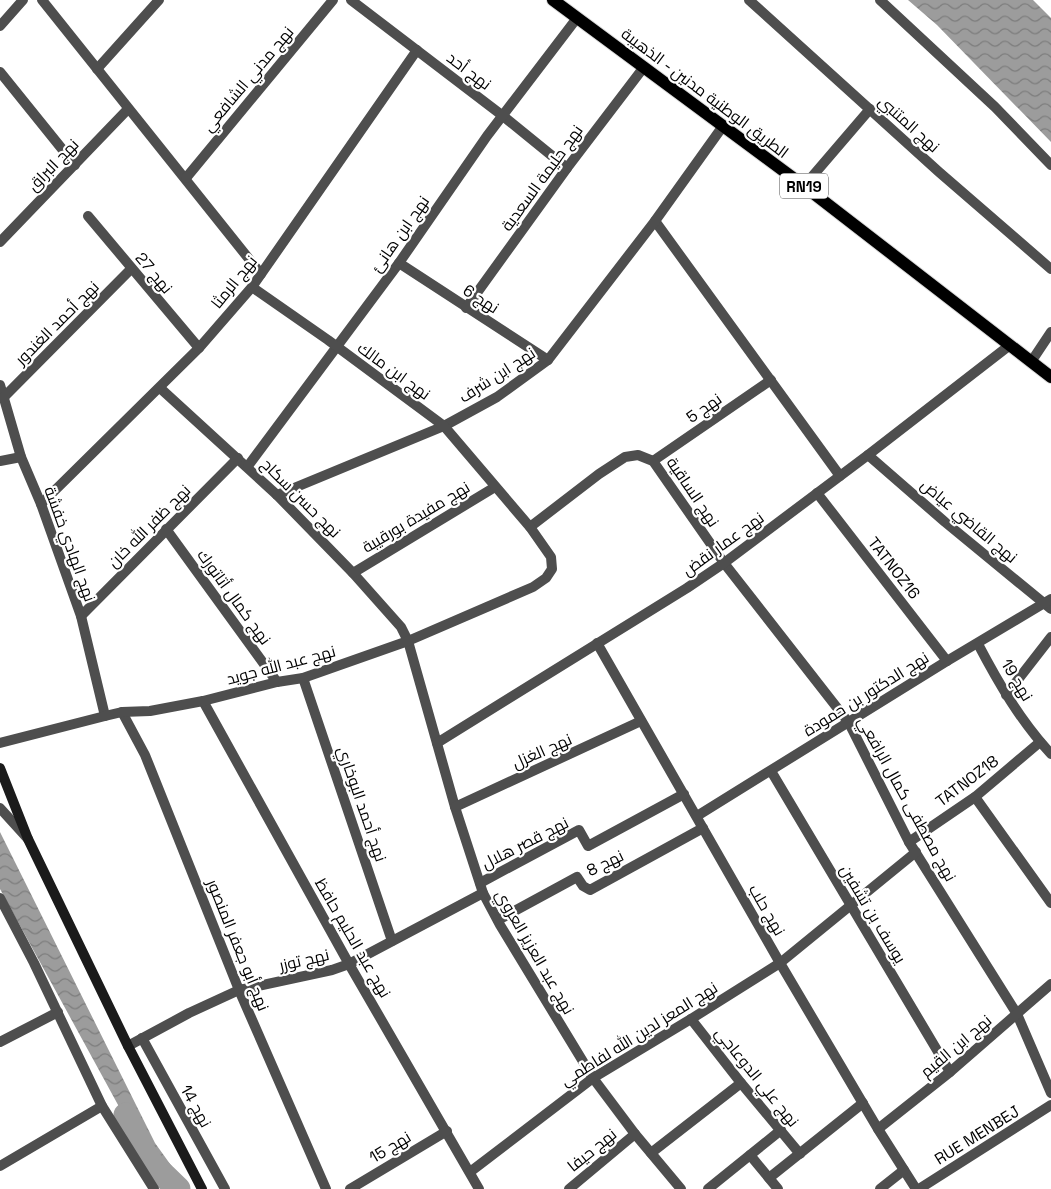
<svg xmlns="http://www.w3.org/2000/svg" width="1051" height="1189" font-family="'Space Grotesk',Cairo,sans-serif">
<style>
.water{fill:url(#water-waves)}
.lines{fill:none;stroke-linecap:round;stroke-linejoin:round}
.river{stroke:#9c9c9c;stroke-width:25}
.primary-casing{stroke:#dbdbdb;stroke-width:14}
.street{stroke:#4e4e4e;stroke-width:10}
.secondary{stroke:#1b1b1b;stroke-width:10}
.primary{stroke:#000;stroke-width:12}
.labels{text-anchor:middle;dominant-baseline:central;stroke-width:4.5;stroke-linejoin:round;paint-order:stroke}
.shield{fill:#fff;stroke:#4c4c4c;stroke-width:1}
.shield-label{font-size:15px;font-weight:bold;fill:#000}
.street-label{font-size:16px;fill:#000;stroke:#fff}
</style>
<defs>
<pattern id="water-waves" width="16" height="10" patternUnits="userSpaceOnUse" patternTransform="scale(1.25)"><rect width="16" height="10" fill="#9c9c9c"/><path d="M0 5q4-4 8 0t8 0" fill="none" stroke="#7d7d7d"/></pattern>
</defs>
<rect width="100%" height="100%" fill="#fff"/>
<g class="water">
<path d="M 908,0 L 1033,0 L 1051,18 L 1051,142 L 937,25 Z"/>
<path d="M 0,832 L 155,1143 L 188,1189 L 164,1189 L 0,889 Z"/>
</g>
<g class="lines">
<path class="river" d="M 126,1115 L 147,1159 L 178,1189"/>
<defs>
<path id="primary" d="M 553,0 L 804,186 L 1051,377"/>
</defs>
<use href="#primary" class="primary-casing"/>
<g class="street">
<path d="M 42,0 L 261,274"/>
<path d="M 351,0 L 503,116 L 567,168"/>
<path d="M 749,0 L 939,172 L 1051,269"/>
<path d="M 880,0 L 995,107 L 1051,165"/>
<path d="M 0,26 L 23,0"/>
<path d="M 97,69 L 159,0"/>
<path d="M 0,72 L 75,165"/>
<path d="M 186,178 L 333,0"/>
<path d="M 804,186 L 870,109"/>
<path d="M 88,216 L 199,348"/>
<path d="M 655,221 L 840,476"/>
<path d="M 0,242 L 128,109"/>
<path d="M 399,263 L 548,360"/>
<path d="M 466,308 L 567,168 L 644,67"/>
<path d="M 1031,362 L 1051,332"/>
<path d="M 0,385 L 21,457 L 41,504 L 81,616 L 105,716"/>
<path d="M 160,388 L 277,495 L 353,573 L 401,627 L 408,641 L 455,807 L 483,893 L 500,925 L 593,1078 L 635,1134 L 681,1189"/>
<path d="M 4,397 L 131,269"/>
<path d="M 868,455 L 945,522 L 1051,609"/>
<path d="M 0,461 L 21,457"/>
<path d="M 653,461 L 771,380"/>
<path d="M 248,466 L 399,263 L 487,136 L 577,18"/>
<path d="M 817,493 L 947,661"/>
<path d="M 277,495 L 444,426 L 497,397 L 548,360 L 655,221 L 723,126"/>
<path d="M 41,504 L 199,348 L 252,287 L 417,50"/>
<path d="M 530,527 L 599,474 L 625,457 L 638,455 L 653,461 L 724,563 L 849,723 L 909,842 L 1017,1014 L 1051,1093"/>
<path d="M 166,529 L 277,682"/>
<path d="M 353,573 L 495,487"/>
<path d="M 81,616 L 238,458"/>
<path d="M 597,643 L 780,963 L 878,1129 L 916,1189"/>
<path d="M 978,644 C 999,684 1020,720 1051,754"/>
<path d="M 303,678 L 392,941"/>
<path d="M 1006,695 L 1051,637"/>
<path d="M 203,701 L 349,964 L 479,1189"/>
<path d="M 122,712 L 145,755 L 239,990 L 326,1189"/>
<path d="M 0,743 L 105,716 L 122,712 L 150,711 L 203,701 L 277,682 L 303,678 L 408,641 L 533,587 L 546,578 L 552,569 L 551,557 L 530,527 L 444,426 L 328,340 L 252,287"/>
<path d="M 437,743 L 687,588 L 724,563 L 868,455 L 1010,345"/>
<path d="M 771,771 L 950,1072"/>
<path d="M 975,797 L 1051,903"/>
<path d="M 455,807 L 641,721"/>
<path d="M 0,808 L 28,839"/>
<path d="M 697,816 L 947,661 L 1051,599"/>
<path d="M 909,842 L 975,797 L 1040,742"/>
<path d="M 480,883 L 579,830 L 588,846 L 684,794"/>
<path d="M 0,898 L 34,963 L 102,1106 L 154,1189"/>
<path d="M 498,920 L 577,877 L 583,886 L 590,890 L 703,828"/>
<path d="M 691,1019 L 741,1083 L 800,1154"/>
<path d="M 142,1038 L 225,1189"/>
<path d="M 0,1042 L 58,1012"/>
<path d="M 128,1046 L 189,1013 L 239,990 L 332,970 L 349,964 L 483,893"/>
<path d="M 878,1129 L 950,1072 L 1051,984"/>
<path d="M 651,1153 L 741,1083"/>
<path d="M 750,1155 L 778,1189"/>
<path d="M 0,1166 L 102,1106"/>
<path d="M 470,1172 L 593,1078 L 691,1019 L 780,963 L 916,852"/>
<path d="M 769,1178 L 863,1103"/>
<path d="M 350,1189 L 447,1131"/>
<path d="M 569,1189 L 635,1134"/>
<path d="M 708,1189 L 781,1130"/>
<path d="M 880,1189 L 904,1170"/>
<path d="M 919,1189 L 1051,1105"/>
</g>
<path class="secondary" d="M 0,768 L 28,839 L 128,1046 L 202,1189"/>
<use href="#primary" class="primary"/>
</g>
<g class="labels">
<rect class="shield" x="780" y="173.5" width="48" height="25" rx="4"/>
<g class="shield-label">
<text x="804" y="186">RN19</text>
</g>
<g class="street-label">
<text transform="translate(469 71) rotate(37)">نهج أحد</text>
<text transform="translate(248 79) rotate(-50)">نهج مدني الشافعي</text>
<text transform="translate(705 93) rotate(37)">الطريق الوطنية مدنين - الذهيبة</text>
<text transform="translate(909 124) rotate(42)">نهج المتنبي</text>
<text transform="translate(53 165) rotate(-46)">نهج البراق</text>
<text transform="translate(542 178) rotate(-54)">نهج حليمة السعدية</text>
<text transform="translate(400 234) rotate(-55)">نهج ابن هانئ</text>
<text transform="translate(154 273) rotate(50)">نهج 27</text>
<text transform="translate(234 282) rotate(-51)">نهج الرمثا</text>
<text transform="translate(481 299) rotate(33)">نهج 6</text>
<text transform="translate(57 323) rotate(-45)">نهج أحمد الغندور</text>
<text transform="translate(394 371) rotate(36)">نهج ابن مالك</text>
<text transform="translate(497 375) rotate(-33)">نهج ابن شرف</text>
<text transform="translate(704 408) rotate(-35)">نهج 5</text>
<text transform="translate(693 492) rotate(56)">نهج الساقية</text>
<text transform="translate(301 498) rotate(45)">نهج حسن سكاح</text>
<text transform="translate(416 517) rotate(-31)">نهج مفيدة بورقيبة</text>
<text transform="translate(969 521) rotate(40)">نهج القاضي عياض</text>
<text transform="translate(149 526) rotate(-45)">نهج ظفر الله خان</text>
<text transform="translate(70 544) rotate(70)">نهج الهادي خفشة</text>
<text transform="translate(723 544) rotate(-36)">نهج عمار نقض</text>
<text transform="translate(894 568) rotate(52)">TATNOZ16</text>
<text transform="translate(234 597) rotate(54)">نهج كمال أتاتورك</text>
<text transform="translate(281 665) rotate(-15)">نهج عبد الله جويد</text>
<text transform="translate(1017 680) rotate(59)">نهج 19</text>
<text transform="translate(866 694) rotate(-32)">نهج الدكتور بن حمودة</text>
<text transform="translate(542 751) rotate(-24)">نهج الغزل</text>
<text transform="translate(967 781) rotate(-37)">TATNOZ18</text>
<text transform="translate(907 799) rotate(61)">نهج مصطفى كمال الرافعي</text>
<text transform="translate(362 804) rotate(71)">نهج أحمد البوخاري</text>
<text transform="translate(525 843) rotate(-27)">نهج قصر هلال</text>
<text transform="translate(605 863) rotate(-26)">نهج 8</text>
<text transform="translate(767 910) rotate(60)">نهج حلب</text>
<text transform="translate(873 914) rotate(59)">يوسف بن تشفين</text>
<text transform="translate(353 938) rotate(60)">نهج عبد الحليم حافظ</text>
<text transform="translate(238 945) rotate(68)">نهج أبو جعفر المنصور</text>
<text transform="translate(535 952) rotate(60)">نهج عبد العزيز العروي</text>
<text transform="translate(304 960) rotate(-13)">نهج توزر</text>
<text transform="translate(639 1034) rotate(-32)">نهج المعز لدين الله لفاطمي</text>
<text transform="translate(956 1046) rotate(-40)">نهج ابن القيم</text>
<text transform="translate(757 1077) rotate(51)">نهج علي الدوعاجي</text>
<text transform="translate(196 1106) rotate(61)">نهج 14</text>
<text transform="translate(977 1135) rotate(-32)">RUE MENBEJ</text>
<text transform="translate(390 1147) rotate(-31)">نهج 15</text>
<text transform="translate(592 1150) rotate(-39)">نهج حيفا</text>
</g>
</g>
</svg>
